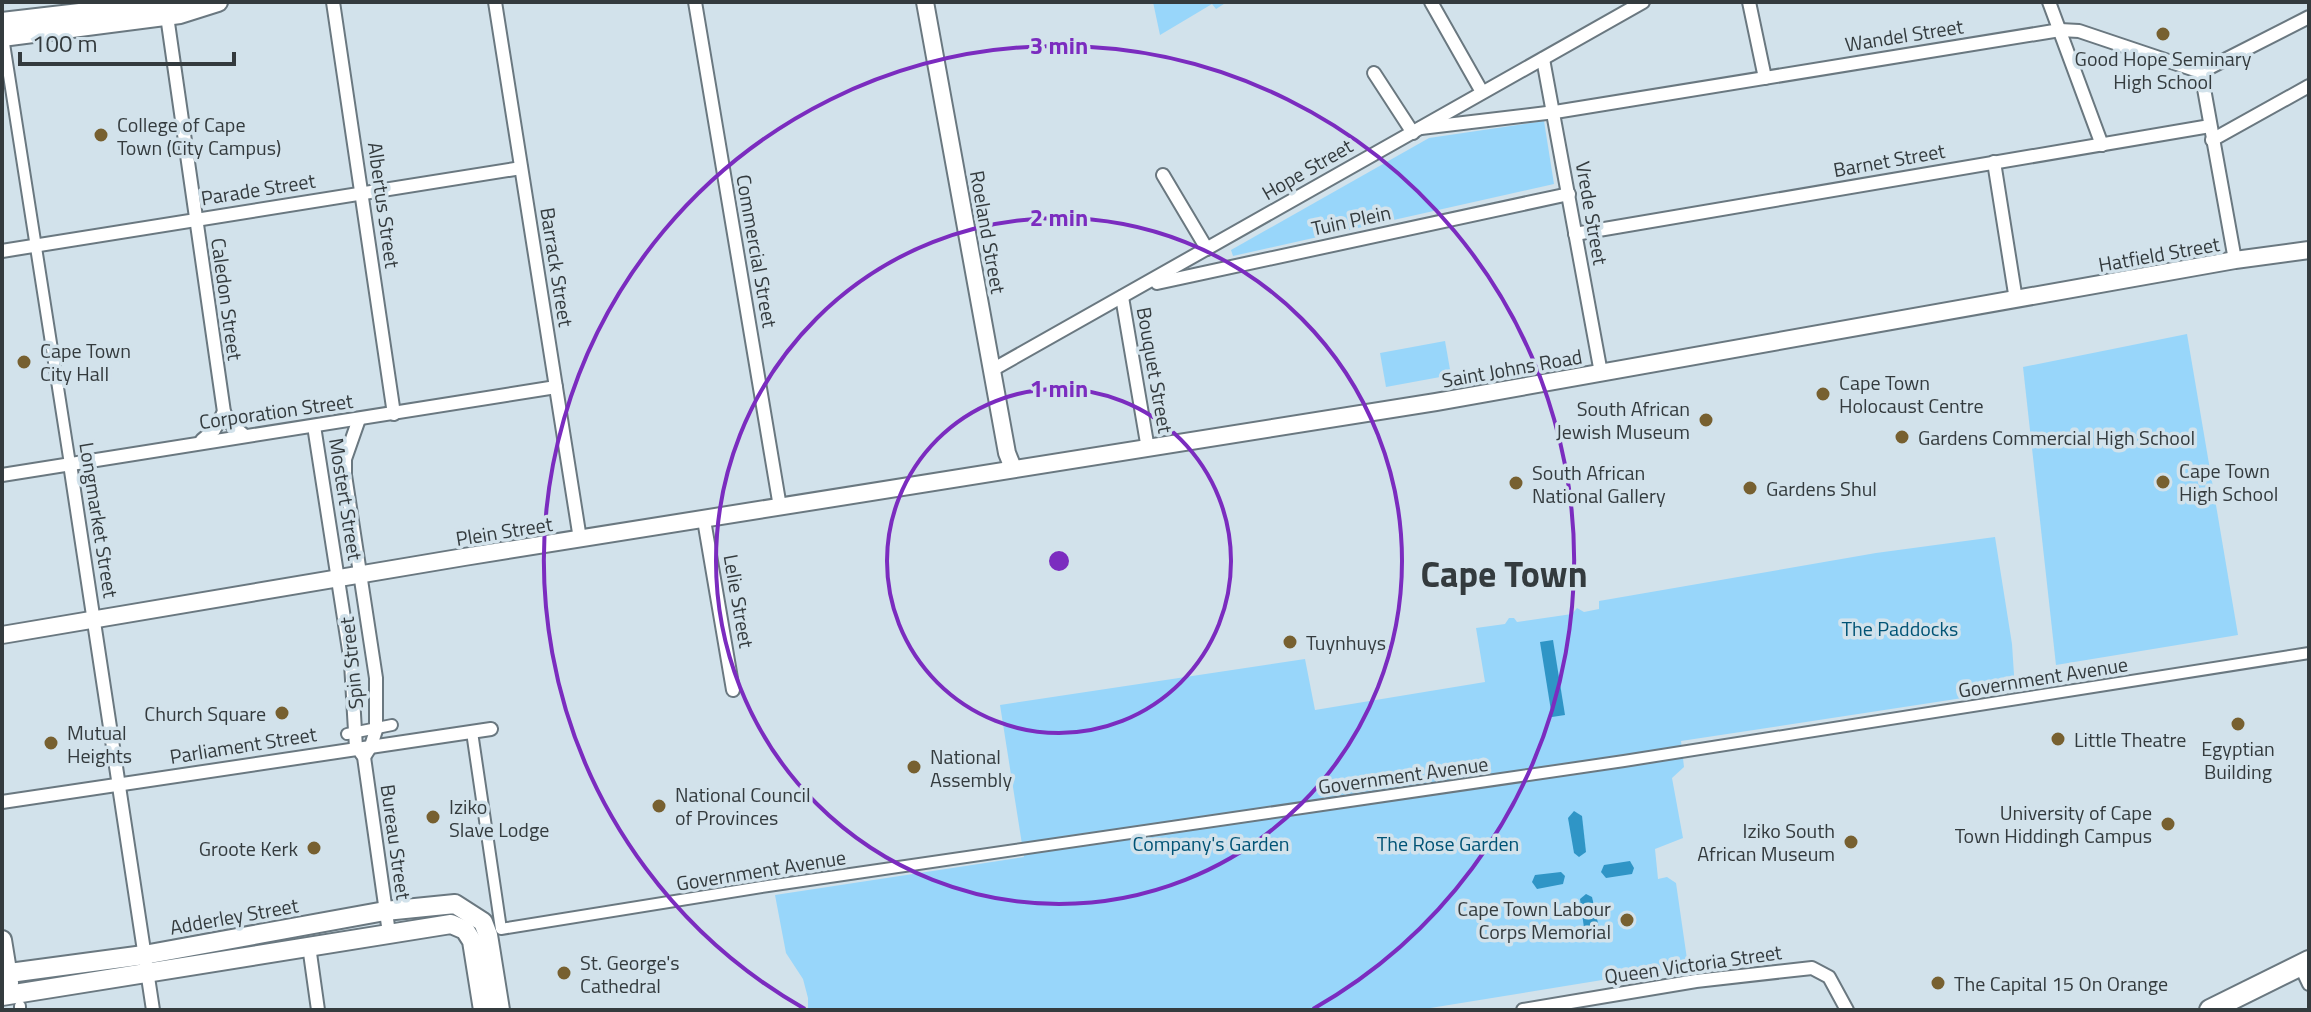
<svg xmlns="http://www.w3.org/2000/svg" width="2311" height="1012" font-family="'Titillium Web',sans-serif">
<style>
.green{fill:#98d6fa}
.water{fill:#2f95c6}
.lines{fill:none;stroke-linecap:round;stroke-linejoin:round}
.pedestrian-casing{stroke:#6a7880;stroke-width:14}
.minor-casing{stroke:#6a7880;stroke-width:16}
.tertiary-casing{stroke:#6a7880;stroke-width:20}
.secondary-casing{stroke:#6a7880;stroke-width:22}
.primary-casing{stroke:#6a7880;stroke-width:24}
.pedestrian{stroke:#fff;stroke-width:10}
.minor{stroke:#fff;stroke-width:12}
.tertiary{stroke:#fff;stroke-width:16}
.secondary{stroke:#fff;stroke-width:18}
.primary{stroke:#fff;stroke-width:20}
.ring{fill:none;stroke:#7b2cbf;stroke-width:4}
.poi-dot{fill:#776030;stroke:#d2e2eb;stroke-width:3}
.labels{text-anchor:middle;dominant-baseline:central;stroke-width:7;stroke-linejoin:round;paint-order:stroke}
.street-label{font-size:20px;fill:#343b3e;stroke:#d2e2eb}
.poi-label{font-size:20px;fill:#343b3e;stroke:#d2e2eb;text-anchor:start}
.park-label{font-size:20px;fill:#005375;stroke:#d2e2eb}
.town-label{font-size:36px;font-weight:bold;fill:#343b3e;stroke:#d2e2eb}
.centre{fill:#7b2cbf;stroke:#d2e2eb;stroke-width:4}
.ring-label{font-size:24px;text-anchor:middle;font-weight:bold;fill:#7b2cbf;stroke:#d2e2eb;stroke-width:7;stroke-linejoin:round;paint-order:stroke}
</style>
<rect width="100%" height="100%" fill="#d2e2eb"/>
<g class="green">
<path d="M 1153,2 L 1227,2 L 1216,9 L 1212,4 L 1160,35 Z"/>
<path d="M 1544,121 L 1554,184 L 1233,256 L 1231,250 L 1429,138 Z"/>
<path d="M 2187,334 L 2238,635 L 2056,665 L 2023,367 Z"/>
<path d="M 1445,341 L 1451,375 L 1386,387 L 1380,353 Z"/>
<path d="M 1995,537 L 2012,644 L 2015,690 L 1681,741 L 1684,767 L 1672,778 L 1683,838 L 1655,849 L 1658,879 L 1667,877 L 1676,883 L 1688,966 L 1418,1010 L 808,1010 L 808,998 L 803,979 L 786,953 L 775,895 L 1024,857 L 1000,705 L 1305,659 L 1315,710 L 1485,682 L 1476,628 L 1505,624 L 1509,618 L 1514,618 L 1517,622 L 1572,614 L 1577,608 L 1584,612 L 1599,609 L 1599,601 L 1876,553 Z"/>
</g>
<g class="water">
<path d="M 1553,640 L 1565,715 L 1552,717 L 1540,642 Z"/>
<path d="M 1574,811 L 1582,816 L 1586,852 L 1579,857 L 1574,853 L 1568,818 Z"/>
<path d="M 1630,861 L 1634,868 L 1632,874 L 1606,878 L 1601,872 L 1604,865 Z"/>
<path d="M 1561,872 L 1565,876 L 1563,884 L 1537,889 L 1532,882 L 1535,875 Z"/>
<path d="M 1586,894 L 1592,897 L 1600,932 L 1594,939 L 1585,935 L 1580,899 Z"/>
</g>
<g class="lines">
<defs>
<g id="pedestrian">
<path d="M 3,37 L 70,464"/>
<path d="M 472,732 L 501,929 L 768,886 L 1624,761 L 2309,653"/>
<path d="M 347,734 L 392,725"/>
<path d="M 20,1006 L 20,1010"/>
</g>
<g id="minor">
<path d="M 333,2 L 394,414"/>
<path d="M 495,2 L 580,539"/>
<path d="M 695,2 L 780,507"/>
<path d="M 1431,2 L 1482,92"/>
<path d="M 1749,2 L 1765,78"/>
<path d="M 2049,2 L 2102,145"/>
<path d="M 166,9 L 224,412 L 232,425 L 244,435"/>
<path d="M 1543,59 L 1601,373"/>
<path d="M 2201,72 L 2235,260"/>
<path d="M 2201,72 L 2309,17"/>
<path d="M 1374,73 L 1413,133"/>
<path d="M 1421,128 L 1555,112 L 2060,30 L 2079,31 L 2201,72"/>
<path d="M 2212,140 L 2309,86"/>
<path d="M 1994,162 L 2016,300"/>
<path d="M 1163,175 L 1207,249"/>
<path d="M 1575,234 L 2210,126"/>
<path d="M 2,251 L 521,168"/>
<path d="M 1157,283 L 1569,194"/>
<path d="M 1122,297 L 1148,449"/>
<path d="M 992,370 L 1643,2"/>
<path d="M 359,419 L 345,459 L 345,475 L 376,678 L 376,730 L 371,746 L 364,757"/>
<path d="M 314,426 L 351,663 L 356,748"/>
<path d="M 202,440 L 214,430 L 224,412"/>
<path d="M 70,464 L 153,1010"/>
<path d="M 2,475 L 556,387"/>
<path d="M 704,520 L 733,690"/>
<path d="M 361,753 L 364,757 L 389,933"/>
<path d="M 2,802 L 491,729"/>
<path d="M 309,946 L 318,1010"/>
<path d="M 2299,963 L 2309,984"/>
<path d="M 1523,1010 L 1696,981 L 1812,968 L 1829,977 L 1847,1010"/>
</g>
<g id="tertiary">
<path d="M 925,2 L 1007,453 L 1013,468"/>
<path d="M 2,635 L 464,557 L 1436,402 L 2235,260 L 2309,250"/>
</g>
<g id="secondary">
<path d="M 2,22 L 174,2"/>
<path d="M 2,37 L 180,14 L 218,2"/>
<path d="M 2,940 L 9,983"/>
<path d="M 2,974 L 144,955 L 385,911 L 455,904 L 483,922 L 488,935 L 500,1010"/>
<path d="M 2,996 L 451,924 L 465,930 L 472,941 L 483,1010"/>
</g>
<path id="primary" d="M 2210,1010 L 2309,961"/>
</defs>
<use href="#pedestrian" class="pedestrian-casing"/>
<use href="#minor" class="minor-casing"/>
<use href="#tertiary" class="tertiary-casing"/>
<use href="#secondary" class="secondary-casing"/>
<use href="#primary" class="primary-casing"/>
<use href="#pedestrian" class="pedestrian"/>
<use href="#minor" class="minor"/>
<use href="#tertiary" class="tertiary"/>
<use href="#secondary" class="secondary"/>
<use href="#primary" class="primary"/>
</g>
<g class="ring">
<circle cx="1059" cy="561" r="172"/>
<circle cx="1059" cy="561" r="343"/>
<path d="M805 1009A515 515 0 1 1 1313 1009"/>
</g>
<g class="poi-dot">
<circle cx="2163" cy="34" r="8"/>
<circle cx="101" cy="135" r="8"/>
<circle cx="24" cy="362" r="8"/>
<circle cx="1823" cy="394" r="8"/>
<circle cx="1706" cy="420" r="8"/>
<circle cx="1902" cy="437" r="8"/>
<circle cx="2163" cy="482" r="8"/>
<circle cx="1516" cy="483" r="8"/>
<circle cx="1750" cy="488" r="8"/>
<circle cx="1290" cy="642" r="8"/>
<circle cx="282" cy="713" r="8"/>
<circle cx="2238" cy="724" r="8"/>
<circle cx="2058" cy="739" r="8"/>
<circle cx="51" cy="743" r="8"/>
<circle cx="914" cy="767" r="8"/>
<circle cx="659" cy="806" r="8"/>
<circle cx="433" cy="817" r="8"/>
<circle cx="2168" cy="824" r="8"/>
<circle cx="1851" cy="842" r="8"/>
<circle cx="314" cy="848" r="8"/>
<circle cx="1627" cy="920" r="8"/>
<circle cx="564" cy="973" r="8"/>
<circle cx="1938" cy="983" r="8"/>
</g>
<g class="labels">
<g class="street-label">
<text transform="translate(1904 35) rotate(-9)">Wandel Street</text>
<text transform="translate(1889 160) rotate(-10)">Barnet Street</text>
<text transform="translate(1307 169) rotate(-30)">Hope Street</text>
<text transform="translate(258 189) rotate(-9)">Parade Street</text>
<text transform="translate(384 205) rotate(82)">Albertus Street</text>
<text transform="translate(1592 213) rotate(80)">Vrede Street</text>
<text transform="translate(1351 220) rotate(-12)">Tuin Plein</text>
<text transform="translate(988 232) rotate(80)">Roeland Street</text>
<text transform="translate(757 251) rotate(80)">Commercial Street</text>
<text transform="translate(2159 254) rotate(-10)">Hatfield Street</text>
<text transform="translate(557 267) rotate(81)">Barrack Street</text>
<text transform="translate(227 299) rotate(82)">Caledon Street</text>
<text transform="translate(1512 368) rotate(-10)">Saint Johns Road</text>
<text transform="translate(1155 370) rotate(80)">Bouquet Street</text>
<text transform="translate(276 411) rotate(-8)">Corporation Street</text>
<text transform="translate(346 499) rotate(81)">Mostert Street</text>
<text transform="translate(99 520) rotate(81)">Longmarket Street</text>
<text transform="translate(504 531) rotate(-9)">Plein Street</text>
<text transform="translate(739 601) rotate(80)">Lelie Street</text>
<text transform="translate(351 663) rotate(-96)">Spin Street</text>
<text transform="translate(2043 677) rotate(-9)">Government Avenue</text>
<text transform="translate(243 745) rotate(-9)">Parliament Street</text>
<text transform="translate(1403 775) rotate(-8)">Government Avenue</text>
<text transform="translate(396 842) rotate(82)">Bureau Street</text>
<text transform="translate(761 870) rotate(-9)">Government Avenue</text>
<text transform="translate(234 916) rotate(-10)">Adderley Street</text>
<text transform="translate(1693 964) rotate(-8)">Queen Victoria Street</text>
</g>
<g class="poi-label">
<text x="2163" y="58" text-anchor="middle">Good Hope Seminary<tspan x="2163" dy="23">High School</tspan></text>
<text x="117" y="124">College of Cape<tspan x="117" dy="23">Town (City Campus)</tspan></text>
<text x="40" y="350">Cape Town<tspan x="40" dy="23">City Hall</tspan></text>
<text x="1839" y="382">Cape Town<tspan x="1839" dy="23">Holocaust Centre</tspan></text>
<text x="1690" y="408" text-anchor="end">South African<tspan x="1690" dy="23">Jewish Museum</tspan></text>
<text x="1918" y="437">Gardens Commercial High School</text>
<text x="2179" y="470">Cape Town<tspan x="2179" dy="23">High School</tspan></text>
<text x="1532" y="472">South African<tspan x="1532" dy="23">National Gallery</tspan></text>
<text x="1766" y="488">Gardens Shul</text>
<text x="1306" y="642">Tuynhuys</text>
<text x="266" y="713" text-anchor="end">Church Square</text>
<text x="67" y="732">Mutual<tspan x="67" dy="23">Heights</tspan></text>
<text x="2074" y="739">Little Theatre</text>
<text x="2238" y="748" text-anchor="middle">Egyptian<tspan x="2238" dy="23">Building</tspan></text>
<text x="930" y="756">National<tspan x="930" dy="23">Assembly</tspan></text>
<text x="675" y="794">National Council<tspan x="675" dy="23">of Provinces</tspan></text>
<text x="449" y="806">Iziko<tspan x="449" dy="23">Slave Lodge</tspan></text>
<text x="2152" y="812" text-anchor="end">University of Cape<tspan x="2152" dy="23">Town Hiddingh Campus</tspan></text>
<text x="1835" y="830" text-anchor="end">Iziko South<tspan x="1835" dy="23">African Museum</tspan></text>
<text x="298" y="848" text-anchor="end">Groote Kerk</text>
<text x="1611" y="908" text-anchor="end">Cape Town Labour<tspan x="1611" dy="23">Corps Memorial</tspan></text>
<text x="580" y="962">St. George's<tspan x="580" dy="23">Cathedral</tspan></text>
<text x="1954" y="983">The Capital 15 On Orange</text>
</g>
<g class="park-label">
<text x="1900" y="628">The Paddocks</text>
<text x="1211" y="843">Company's Garden</text>
<text x="1448" y="843">The Rose Garden</text>
</g>
<g class="town-label">
<text x="1504" y="573">Cape Town</text>
</g>
</g>
<circle cx="1059" cy="561" r="12" class="centre"/>
<g class="ring-label">
<text x="1059" y="54">3 min</text>
<text x="1059" y="226">2 min</text>
<text x="1059" y="397">1 min</text>
</g>
<rect width="2311" height="1012" fill="none" stroke="#343b3e" stroke-width="8"/>
<path d="M20 52v12h214v-12" fill="none" stroke="#343b3e" stroke-width="4"/>
<text x="32" y="52" font-size="24" fill="#343b3e" stroke="#d2e2eb" stroke-width="6" paint-order="stroke">100 m</text>
</svg>
